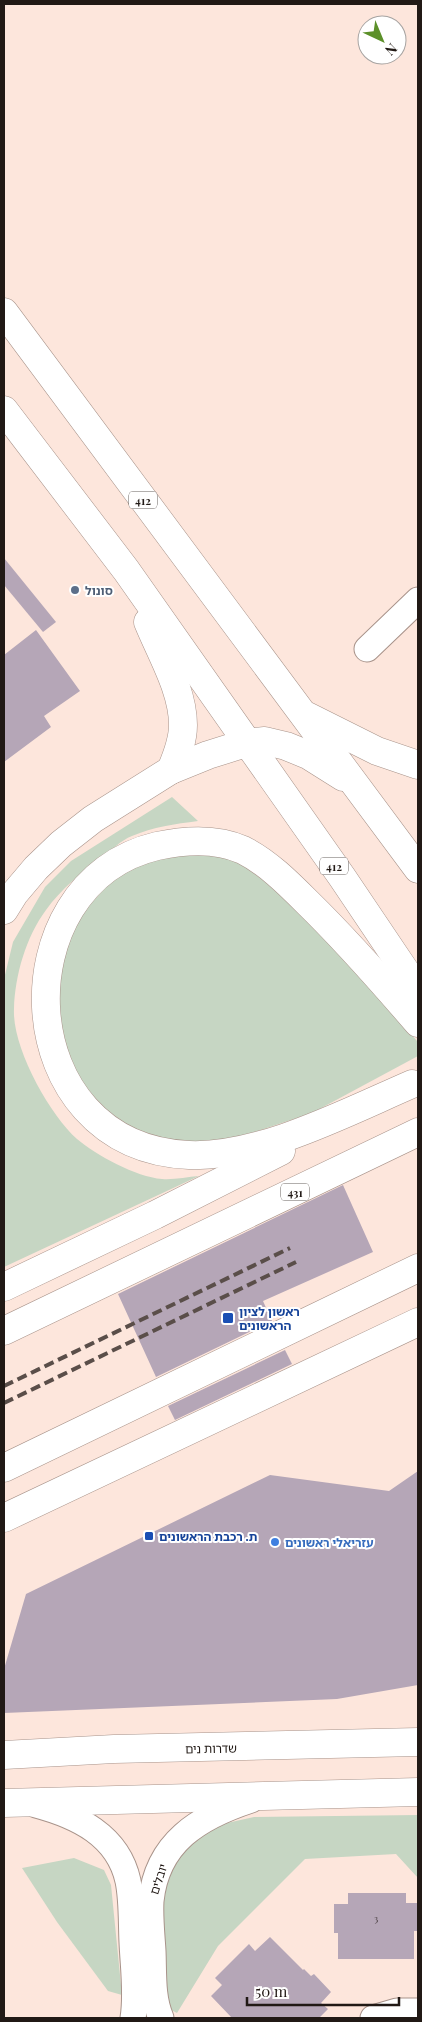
<svg xmlns="http://www.w3.org/2000/svg" width="422" height="2022" font-family="'Playfair Display','Noto Sans Hebrew',serif">
<style>
.green{fill:#c6d6c3}
.building{fill:#b5a6b7}
.lines{fill:none;stroke-linecap:round;stroke-linejoin:round}
.minor-casing{stroke:#a8938a;stroke-width:27}
.major-casing{stroke:#a8938a;stroke-width:29}
.highway-casing{stroke:#a8938a;stroke-width:29}
.minor{stroke:#fff;stroke-width:25}
.major{stroke:#fff;stroke-width:28}
.highway{stroke:#fff;stroke-width:28}
.rail{stroke:#5a4e49;stroke-width:4;stroke-dasharray:10 5;stroke-linecap:butt}
.service-dot{fill:#5c6f8a;stroke:#fff;stroke-width:2}
.transit-dot{fill:#1a4fb4;stroke:#fff;stroke-width:2}
.shop-dot{fill:#3f7fe0;stroke:#fff;stroke-width:2}
.labels{text-anchor:middle;dominant-baseline:central;stroke-width:4;stroke-linejoin:round;paint-order:stroke}
.number-label{font-size:10px;fill:#463c3e}
.shield{fill:#fff;stroke:#645e5b;stroke-width:1}
.shield-label{font-size:11px;font-weight:bold;fill:#211915}
.service-label{font-size:12px;font-weight:bold;fill:#4e5e75;stroke:#fff;text-anchor:start}
.transit-label{font-size:12px;font-weight:bold;fill:#164399;stroke:#fff;text-anchor:start}
.shop-label{font-size:12px;font-weight:bold;fill:#366cbe;stroke:#fff;text-anchor:start}
.street-label{font-size:12px;fill:#211915;stroke:#fff}
</style>
<rect width="100%" height="100%" fill="#fde6dc"/>
<g class="green">
<path d="M 172,797 L 198,821 C 175,824 153,827 132,836 C 121,840 111,851 101,858 C 81,873 61,889 46,910 C 26,937 15,975 14,1009 C 12,1047 49,1114 77,1139 C 96,1155 136,1177 162,1179 C 173,1180 187,1177 199,1176 L 4,1267 L 4,979 L 13,942 L 45,887 L 71,861 Z"/>
<path d="M 207,854 L 228,858 L 245,867 L 276,889 L 299,908 L 418,1042 L 418,1056 L 312,1113 L 240,1137 L 217,1141 L 190,1142 L 168,1140 L 121,1124 L 87,1095 L 55,1030 L 62,935 L 120,872 L 172,855 Z"/>
<path d="M 418,1815 L 418,1878 L 396,1854 L 305,1859 L 218,1946 L 177,2013 L 169,2009 L 165,2004 L 163,1908 L 165,1889 L 170,1873 L 178,1858 L 188,1846 L 213,1829 L 227,1823 L 254,1817 Z"/>
<path d="M 74,1858 L 104,1870 L 111,1885 L 122,1995 L 108,1991 L 57,1922 L 22,1868 Z"/>
</g>
<g class="building">
<path d="M 4,558 L 56,622 L 43,632 L 4,585 Z"/>
<path d="M 36,630 L 80,691 L 44,716 L 51,727 L 4,762 L 4,655 Z"/>
<path d="M 343,1185 L 373,1252 L 263,1301 L 272,1321 L 156,1377 L 118,1294 Z"/>
<path d="M 285,1350 L 292,1364 L 175,1420 L 168,1406 Z"/>
<path d="M 418,1471 L 418,1685 L 337,1699 L 4,1713 L 4,1669 L 26,1594 L 270,1475 L 389,1491 Z"/>
<path d="M 348,1893 L 406,1893 L 406,1903 L 418,1903 L 418,1931 L 414,1931 L 414,1959 L 338,1959 L 338,1933 L 334,1933 L 334,1904 L 348,1904 Z"/>
<path d="M 270,1937 L 303,1970 L 304,1969 L 311,1976 L 314,1974 L 331,1992 L 321,2003 L 328,2009 L 319,2018 L 232,2018 L 211,1996 L 222,1985 L 215,1978 L 249,1944 L 255,1951 Z"/>
</g>
<g class="lines">
<defs>
<g id="minor">
<path d="M 367,649 L 418,600"/>
<path d="M 36,1805 C 77,1816 118,1835 128,1881 C 132,1900 131,1922 132,1942 C 133,1967 137,1994 133,2018"/>
<path d="M 161,2018 C 152,1997 154,1973 153,1951 C 152,1935 150,1917 151,1901 C 157,1842 199,1817 251,1800"/>
<path d="M 373,2018 L 397,2011 L 418,2011"/>
</g>
<g id="major">
<path d="M 4,312 L 418,869"/>
<path d="M 4,410 L 126,570 L 342,877 L 418,990"/>
<path d="M 148,622 C 161,654 183,690 183,725 C 183,741 177,756 171,770"/>
<path d="M 307,716 L 377,751 L 418,765"/>
<path d="M 4,910 L 14,894 L 36,868 L 61,844 L 93,819 L 171,770 L 208,755 L 246,743 L 265,741 L 286,746 L 308,755 L 343,777"/>
<path d="M 412,1084 C 347,1112 260,1158 189,1155 C 8,1147 0,883 157,846 C 185,840 217,838 243,850 C 267,862 288,883 307,902 C 346,940 382,981 418,1023"/>
<path d="M 4,1287 L 155,1215 L 281,1151"/>
<path d="M 4,1518 L 418,1322"/>
<path d="M 4,1755 L 114,1749 L 418,1742"/>
<path d="M 4,1803 L 418,1792"/>
</g>
<g id="highway">
<path d="M 4,1331 L 418,1132"/>
<path d="M 4,1468 L 418,1268"/>
</g>
</defs>
<use href="#minor" class="minor-casing"/>
<use href="#major" class="major-casing"/>
<use href="#highway" class="highway-casing"/>
<use href="#minor" class="minor"/>
<use href="#major" class="major"/>
<use href="#highway" class="highway"/>
<g class="rail">
<path d="M 4,1386 L 290,1248"/>
<path d="M 4,1403 L 296,1262"/>
</g>
</g>
<circle class="service-dot" cx="75" cy="590" r="5"/>
<g class="transit-dot">
<rect x="222" y="1312" width="12" height="12" rx="2.5"/>
<rect x="144" y="1531" width="10" height="10" rx="2.5"/>
</g>
<circle class="shop-dot" cx="275" cy="1542" r="5"/>
<g class="labels">
<g class="number-label">
<text x="376" y="1918">3</text>
</g>
<g class="shield">
<rect x="129" y="491.5" width="28" height="17" rx="4"/>
<rect x="320" y="857.5" width="28" height="17" rx="4"/>
<rect x="281" y="1183.5" width="28" height="17" rx="4"/>
</g>
<g class="shield-label">
<text x="143" y="500">412</text>
<text x="334" y="866">412</text>
<text x="295" y="1192">431</text>
</g>
<g class="service-label">
<text x="85" y="590">סונול</text>
</g>
<g class="transit-label">
<text x="239" y="1311">ראשון לציון<tspan x="239" dy="14">הראשונים</tspan></text>
<text x="159" y="1536">ת. רכבת הראשונים</text>
</g>
<g class="shop-label">
<text x="285" y="1542">עזריאלי ראשונים</text>
</g>
<g class="street-label">
<text transform="translate(211 1748) rotate(-1)">שדרות נים</text>
<text transform="translate(158 1879) rotate(-72)">יובלים</text>
</g>
</g>
<rect width="422" height="2022" fill="none" stroke="#211915" stroke-width="10"/>
<g transform="translate(382 40) rotate(136)"><circle r="24" fill="#ffffff" stroke="#a6a3a1"/>
<path d="M0-4L9 19L0 12L-9 19Z" fill="#5c9029"/>
<text y="-8" font-size="14" font-weight="bold" text-anchor="middle" fill="#211915">N</text>
</g>
<path d="M247 1997v8h152v-8" fill="none" stroke="#211915" stroke-width="2.5"/>
<text x="255" y="1997" font-size="15" fill="#211915" stroke="#ffffff" stroke-width="4" paint-order="stroke">50 m</text>
</svg>
